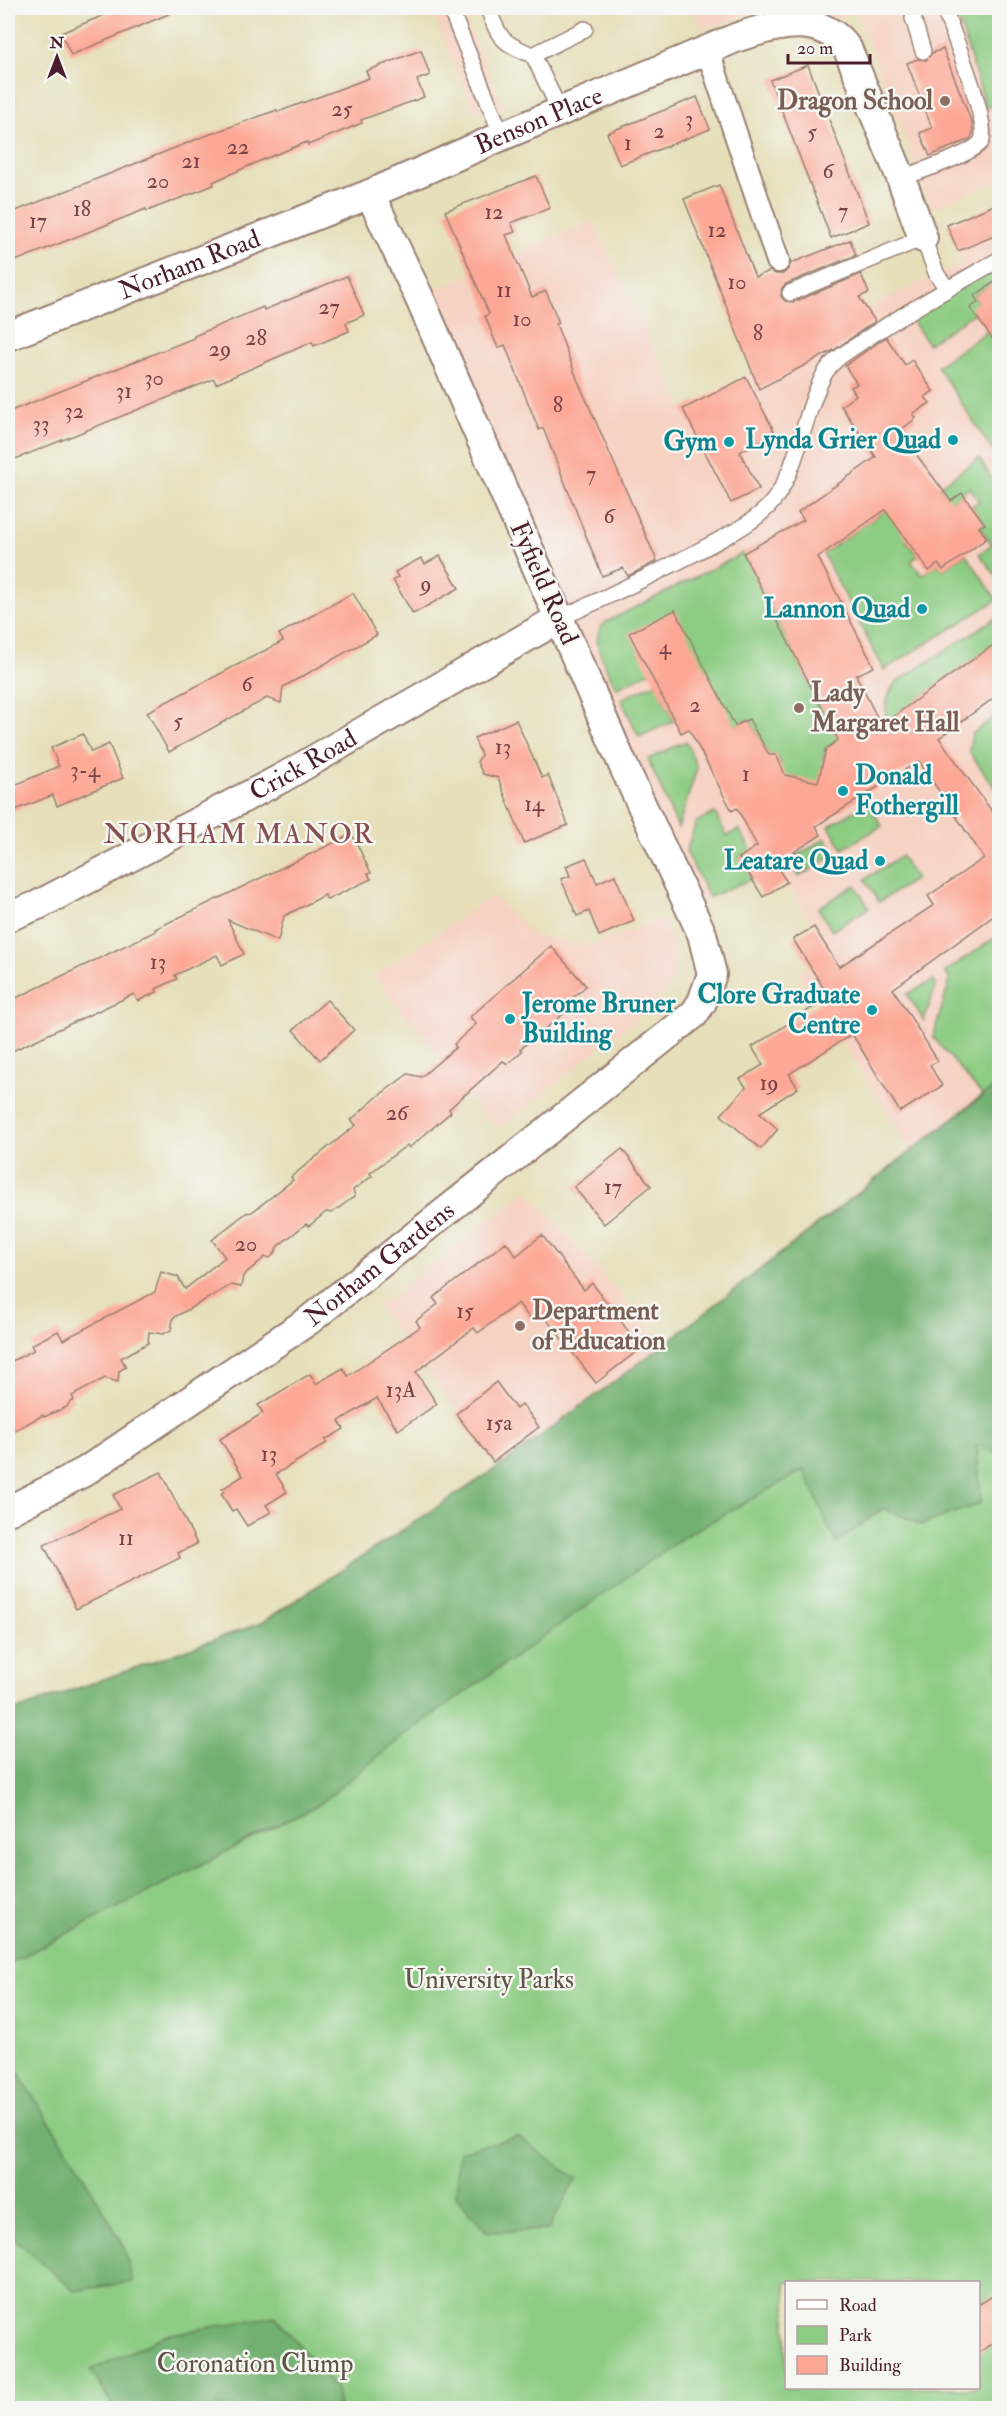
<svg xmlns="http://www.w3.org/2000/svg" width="1007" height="2416" font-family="'IM FELL Double Pica',serif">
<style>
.built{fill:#f6d2c3}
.green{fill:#8dcc83;stroke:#6c7657;stroke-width:1.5;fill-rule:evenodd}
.forest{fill:#72b071;stroke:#5e684e;stroke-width:1.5}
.building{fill:#fda896}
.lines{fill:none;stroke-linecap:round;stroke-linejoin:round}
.service-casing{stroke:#987f72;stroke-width:18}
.pedestrian-casing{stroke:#987f72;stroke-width:26}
.minor-casing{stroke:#987f72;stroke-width:32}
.service{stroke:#fff;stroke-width:15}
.pedestrian{stroke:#fff;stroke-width:22}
.minor{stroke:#fff;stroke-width:28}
.education-dot{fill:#8d6e63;stroke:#f6f6f2;stroke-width:2}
.culture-dot{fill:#0f9aa8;stroke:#f6f6f2;stroke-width:2}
.labels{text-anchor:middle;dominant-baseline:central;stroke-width:5;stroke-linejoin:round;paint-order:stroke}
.number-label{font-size:22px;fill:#774146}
.education-label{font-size:26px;font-weight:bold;fill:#785e54;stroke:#f6f6f2;text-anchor:start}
.street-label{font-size:26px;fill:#4a1f2b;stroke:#f6f6f2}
.culture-label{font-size:26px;font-weight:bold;fill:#0d838f;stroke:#f6f6f2;text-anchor:end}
.park-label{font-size:26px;fill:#5e5345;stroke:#f6f6f2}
.quarter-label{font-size:28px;letter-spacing:1.5px;fill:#894f50;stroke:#f6f6f2}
</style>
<rect width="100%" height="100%" fill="#f6f6f2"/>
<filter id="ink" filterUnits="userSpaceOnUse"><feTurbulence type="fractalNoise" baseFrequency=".0167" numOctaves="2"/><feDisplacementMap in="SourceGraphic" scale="12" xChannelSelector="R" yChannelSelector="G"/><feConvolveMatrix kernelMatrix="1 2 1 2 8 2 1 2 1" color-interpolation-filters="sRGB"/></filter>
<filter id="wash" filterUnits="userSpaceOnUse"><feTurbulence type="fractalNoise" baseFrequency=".008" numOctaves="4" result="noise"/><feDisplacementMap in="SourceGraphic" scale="24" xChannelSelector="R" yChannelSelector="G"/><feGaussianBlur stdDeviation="1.35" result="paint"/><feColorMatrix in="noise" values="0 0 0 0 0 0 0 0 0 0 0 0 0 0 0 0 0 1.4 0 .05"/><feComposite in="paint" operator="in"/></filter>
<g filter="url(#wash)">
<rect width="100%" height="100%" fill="#e6dfba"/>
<g class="built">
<path d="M 430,8 L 461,8 L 503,107 L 482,114 L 473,109 Z"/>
<path d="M 694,8 L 999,8 L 999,180 L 932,209 L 856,10 L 832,20 L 789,10 L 774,10 L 753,13 L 702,30 Z"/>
<path d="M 999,203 L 999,1083 L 912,1150 L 798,973 L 808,964 L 793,939 L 814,926 L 787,883 L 763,897 L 752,879 L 688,906 L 419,297 L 592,220 L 683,409 L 796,349 L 861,311 L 963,262 L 947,225 Z"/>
<path d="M 492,896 L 535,935 L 590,946 L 662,918 L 671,938 L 674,950 L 672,981 L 657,1002 L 497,1130 L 374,976 Z"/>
<path d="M 527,1191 L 665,1344 L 500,1466 L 378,1307 Z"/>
</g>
<g class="green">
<path d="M 955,8 L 999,8 L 999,104 L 986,108 Z"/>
<path d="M 990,268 L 997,281 L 974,296 L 978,302 L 974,313 L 928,344 L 912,320 Z"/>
<path d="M 995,326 L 999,331 L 999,456 L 996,456 L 937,366 Z"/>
<path d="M 979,458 L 999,491 L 999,579 L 979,554 L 992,544 L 979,527 L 984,524 L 972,506 L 979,501 L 969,488 L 950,502 L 940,486 Z"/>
<path d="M 901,499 L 912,535 L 906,540 L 918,556 L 911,561 L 922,575 L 938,564 L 943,570 L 966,554 L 997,600 L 884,670 L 823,554 Z"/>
<path d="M 743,553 L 830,724 L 843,745 L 834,743 L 825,749 L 823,759 L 835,777 L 794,804 L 798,778 L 791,776 L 783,781 L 778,772 L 781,765 L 777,755 L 769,755 L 749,719 L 734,727 L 649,672 L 616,688 C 608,669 585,638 606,622 Z"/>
<path d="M 999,616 L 999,641 L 887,721 C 884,706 887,696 895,683 Z"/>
<path d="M 656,683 L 674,721 L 639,737 L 621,699 Z"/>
<path d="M 999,713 L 999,793 L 969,752 L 972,734 Z"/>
<path d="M 686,741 L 697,768 L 678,828 L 648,759 Z"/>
<path d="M 868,803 L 882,826 L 843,849 L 829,826 Z"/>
<path d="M 715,813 L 727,836 L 739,829 L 751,850 L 739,858 L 752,879 L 709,897 L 686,852 L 696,822 Z"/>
<path d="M 825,838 L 835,854 L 799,877 L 789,861 Z"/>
<path d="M 901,856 L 916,879 L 879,902 L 865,879 Z"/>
<path d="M 855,885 L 869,908 L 832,931 L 818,908 Z"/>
<path d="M 999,935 L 999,2408 L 8,2408 L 8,1713 L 261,1623 L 500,1466 L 665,1344 L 982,1095 L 933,1037 L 950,980 L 945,972 ZM 786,2282 L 978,2282 L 978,2388 L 786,2388 Z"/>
<path d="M 934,980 L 936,984 L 924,1021 L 907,994 Z"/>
</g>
<g class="forest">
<path d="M 999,1083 L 1000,1454 L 977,1446 L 981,1503 L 921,1525 L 884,1508 L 836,1543 L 804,1470 L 685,1536 L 405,1735 L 321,1803 L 8,1964 L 8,1713 L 261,1623 L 500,1466 L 665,1344 Z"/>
<path d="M 8,2057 L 74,2160 L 123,2244 L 133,2282 L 74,2291 L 15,2239 L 8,2227 Z"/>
<path d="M 518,2136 L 576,2179 L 548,2230 L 487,2232 L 456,2196 L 459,2151 Z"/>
<path d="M 275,2316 L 336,2389 L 339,2408 L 114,2408 L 91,2370 L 166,2335 Z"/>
</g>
<g id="blocks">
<g class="building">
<path d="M 121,8 L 183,8 L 71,55 L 61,33 Z"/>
<path d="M 943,49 L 972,123 L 973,133 L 970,139 L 930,156 L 920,133 L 932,128 L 907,63 L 918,59 L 926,60 L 932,53 Z"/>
<path d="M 421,50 L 430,75 L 417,80 L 424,97 L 361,120 L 362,123 L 308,145 L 307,142 L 262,160 L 213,182 L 214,185 L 147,211 L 146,209 L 8,264 L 8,214 L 205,136 L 277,110 L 278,112 L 369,78 L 366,71 Z"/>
<path d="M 808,65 L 869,223 L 831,238 L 770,80 Z"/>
<path d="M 697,97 L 710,129 L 620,165 L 607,133 Z"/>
<path d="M 536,176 L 550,208 L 511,223 L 515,232 L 506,235 L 532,297 L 546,291 L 559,323 L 556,324 L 578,381 L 657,561 L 628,576 L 623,568 L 602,576 L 543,428 L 539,430 L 505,345 L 498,348 L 485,316 L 489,314 L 445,211 Z"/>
<path d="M 719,185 L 755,277 L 770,271 L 776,274 L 783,274 L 788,269 L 791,263 L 850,240 L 856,255 L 786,284 L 782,288 L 781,296 L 785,301 L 794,302 L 861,274 L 869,293 L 859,297 L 875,321 L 834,350 L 759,389 L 684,199 Z"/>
<path d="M 999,203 L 999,234 L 958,251 L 947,225 Z"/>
<path d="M 347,276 L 364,315 L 346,323 L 349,331 L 314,346 L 312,342 L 216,384 L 214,379 L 8,462 L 8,412 L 194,338 L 194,336 L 263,307 L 264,310 Z"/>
<path d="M 999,279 L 999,348 L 970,308 L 978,302 L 974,296 Z"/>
<path d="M 886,337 L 905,365 L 912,360 L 933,391 L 925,397 L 930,403 L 913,414 L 916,418 L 902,429 L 905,432 L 901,434 L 951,501 L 962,493 L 985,524 L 979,527 L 987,538 L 943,570 L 938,564 L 929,571 L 885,510 L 818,557 L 874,667 L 856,675 L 881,725 L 999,641 L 999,694 L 939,738 L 999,821 L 999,912 L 893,989 L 938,1061 L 930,1065 L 942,1086 L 900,1112 L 852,1034 L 789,1074 L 798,1088 L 759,1113 L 778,1129 L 761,1149 L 721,1115 L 746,1087 L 740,1079 L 763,1065 L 752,1047 L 829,997 L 793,939 L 814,927 L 839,967 L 934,905 L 928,896 L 984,858 L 919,761 L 816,826 L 821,835 L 775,864 L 787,882 L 763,897 L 739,858 L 757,846 L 737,808 L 732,811 L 689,729 L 681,733 L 629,633 L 675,610 L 735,726 L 749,719 L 769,755 L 776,755 L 785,775 L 818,782 L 826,749 L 838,740 L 743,553 L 804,520 L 798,512 L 876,457 L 841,406 L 856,395 L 851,387 L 857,384 L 845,366 Z"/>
<path d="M 746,377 L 775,433 L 740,452 L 759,489 L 731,503 L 683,409 Z"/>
<path d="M 440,556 L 459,588 L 413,614 L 393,580 L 398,577 L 395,572 L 421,558 L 425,564 Z"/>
<path d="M 353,593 L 377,635 L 283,687 L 281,703 L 267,698 L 169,752 L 147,712 L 283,641 L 279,634 Z"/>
<path d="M 516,720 L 542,778 L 548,775 L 568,825 L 524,843 L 498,778 L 483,774 L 477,762 L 481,755 L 474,738 Z"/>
<path d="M 83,734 L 91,752 L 109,744 L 123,778 L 57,806 L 53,795 L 8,813 L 8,788 L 59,766 L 51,748 Z"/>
<path d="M 352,834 L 371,873 L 368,874 L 371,879 L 327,900 L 325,895 L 284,916 L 278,941 L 228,920 L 244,954 L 222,965 L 217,955 L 175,975 L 177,979 L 156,989 L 157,992 L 138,1001 L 134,994 L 8,1053 L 8,1002 L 156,931 L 155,929 Z"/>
<path d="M 586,858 L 597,883 L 615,875 L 634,921 L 599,936 L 589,911 L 577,916 L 561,879 L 570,876 L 566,866 Z"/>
<path d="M 551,946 L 586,986 L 568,1002 L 572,1007 L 520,1049 L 522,1051 L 508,1064 L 503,1061 L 449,1109 L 451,1112 L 409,1148 L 407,1145 L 370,1173 L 372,1176 L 353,1190 L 355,1196 L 332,1213 L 326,1212 L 309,1226 L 306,1224 L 277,1247 L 276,1252 L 270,1258 L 265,1257 L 243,1276 L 241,1287 L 231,1285 L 173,1318 L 171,1330 L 163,1334 L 149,1332 L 148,1343 L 121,1358 L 126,1367 L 119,1371 L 118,1382 L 105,1378 L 72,1396 L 74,1400 L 68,1404 L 67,1407 L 44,1417 L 43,1415 L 8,1434 L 8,1363 L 34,1350 L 31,1345 L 58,1331 L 63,1340 L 155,1292 L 161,1272 L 178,1277 L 185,1289 L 225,1257 L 212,1240 L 246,1213 L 252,1212 L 293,1180 L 291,1177 L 356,1125 L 351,1120 L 377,1097 L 408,1074 L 421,1077 L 456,1047 L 454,1044 L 476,1024 L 470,1017 Z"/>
<path d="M 327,1000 L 354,1030 L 320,1060 L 293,1030 Z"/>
<path d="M 622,1149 L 651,1186 L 604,1224 L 574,1187 Z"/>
<path d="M 542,1235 L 584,1290 L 592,1283 L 641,1348 L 596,1383 L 541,1312 L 531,1320 L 518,1303 L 478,1333 L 474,1328 L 416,1372 L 437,1404 L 398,1430 L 377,1398 L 339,1421 L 344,1429 L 325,1440 L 327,1443 L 276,1474 L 287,1492 L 266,1505 L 271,1512 L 247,1526 L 236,1509 L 232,1511 L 221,1494 L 224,1492 L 222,1489 L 243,1476 L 220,1439 L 263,1413 L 258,1405 L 310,1374 L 316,1384 L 343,1368 L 348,1376 L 420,1327 L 416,1321 L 438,1304 L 433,1298 L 506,1242 L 516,1256 Z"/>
<path d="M 496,1382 L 516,1409 L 522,1404 L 539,1427 L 493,1462 L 456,1414 Z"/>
<path d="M 161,1472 L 197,1544 L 178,1553 L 180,1558 L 76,1609 L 44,1545 L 120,1509 L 113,1495 Z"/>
<path d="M 999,2292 L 999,2340 L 978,2353 L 978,2305 Z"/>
</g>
</g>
</g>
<g filter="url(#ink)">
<use href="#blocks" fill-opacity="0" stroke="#987f72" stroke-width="1.5"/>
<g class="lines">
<defs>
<g id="service">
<path d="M 450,8 L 502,136"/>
<path d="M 488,8 C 499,39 502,43 533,55 L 560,111"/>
<path d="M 916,8 L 913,18 L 923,51"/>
<path d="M 533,55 L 585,29"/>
<path d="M 901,178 C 918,172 971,155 981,142 C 991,127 955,39 948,19 L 942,8"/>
<path d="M 790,293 L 923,238 L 937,275 L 948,289"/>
<path d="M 560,618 C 606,598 650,576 695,553 C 720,539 748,527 768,507 C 798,476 803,412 825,373 C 833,359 849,351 863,341 C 907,311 953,286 1000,259"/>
</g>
<path id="pedestrian" d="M 708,51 L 778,261"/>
<g id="minor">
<path id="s1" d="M 8,336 L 370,194 L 502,136 L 738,37 C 775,25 822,11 848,50 L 901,178 L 923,238"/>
<path id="s2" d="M 8,917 L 38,905 L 282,778 L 560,618"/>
<path id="s3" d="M 8,1511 L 84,1472 L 308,1321 L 694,1014 L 702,1002 L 712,974 L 702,934 L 623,765 L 419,297 L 370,194"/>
</g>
</defs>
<use href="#service" class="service-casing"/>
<use href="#pedestrian" class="pedestrian-casing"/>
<use href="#minor" class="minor-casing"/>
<use href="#service" class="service"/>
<use href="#pedestrian" class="pedestrian"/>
<use href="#minor" class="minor"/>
</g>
</g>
<g class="education-dot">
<circle cx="945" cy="101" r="6"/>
<circle cx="799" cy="708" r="6"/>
<circle cx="520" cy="1326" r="6"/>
</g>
<g class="culture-dot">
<circle cx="953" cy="440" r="6"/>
<circle cx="729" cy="442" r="6"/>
<circle cx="922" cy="609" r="6"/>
<circle cx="843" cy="791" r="6"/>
<circle cx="880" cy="861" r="6"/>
<circle cx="872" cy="1010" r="6"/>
<circle cx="510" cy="1019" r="6"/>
</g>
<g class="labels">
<g class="number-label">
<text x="342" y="109">25</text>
<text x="689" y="119">3</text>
<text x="659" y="131">2</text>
<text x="812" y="132">5</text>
<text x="628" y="143">1</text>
<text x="238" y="147">22</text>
<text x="191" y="161">21</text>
<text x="828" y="171">6</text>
<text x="158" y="181">20</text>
<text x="82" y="209">18</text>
<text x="843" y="211">7</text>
<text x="494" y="212">12</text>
<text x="38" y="221">17</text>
<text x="717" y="230">12</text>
<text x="737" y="282">10</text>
<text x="504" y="290">11</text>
<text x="329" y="307">27</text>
<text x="522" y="319">10</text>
<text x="758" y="333">8</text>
<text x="256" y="338">28</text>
<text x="220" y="349">29</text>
<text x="154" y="378">30</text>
<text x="124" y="391">31</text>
<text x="558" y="405">8</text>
<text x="74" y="411">32</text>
<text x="41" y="424">33</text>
<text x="591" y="474">7</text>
<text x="609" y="516">6</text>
<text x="426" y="584">9</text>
<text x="665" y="647">4</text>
<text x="247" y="684">6</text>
<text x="695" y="705">2</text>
<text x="178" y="721">5</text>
<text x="503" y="747">13</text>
<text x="85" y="770">3-4</text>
<text x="746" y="774">1</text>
<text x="534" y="804">14</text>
<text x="158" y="962">13</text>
<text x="769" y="1083">19</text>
<text x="397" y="1113">26</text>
<text x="613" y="1187">17</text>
<text x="246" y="1244">20</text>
<text x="465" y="1311">15</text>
<text x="401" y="1390">13A</text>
<text x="499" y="1423">15a</text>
<text x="269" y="1454">13</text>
<text x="126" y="1538">11</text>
</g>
<g class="education-label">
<text x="933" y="101" text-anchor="end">Dragon School</text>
<text x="811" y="693">Lady<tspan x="811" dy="30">Margaret Hall</tspan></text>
<text x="532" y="1311">Department<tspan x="532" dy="30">of Education</tspan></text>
</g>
<g class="street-label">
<text stroke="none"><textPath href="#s1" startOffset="573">Benson Place</textPath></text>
<text stroke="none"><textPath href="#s1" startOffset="195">Norham Road</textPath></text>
<text transform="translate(544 583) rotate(66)">Fyfield Road</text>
<text stroke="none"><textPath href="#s2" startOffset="332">Crick Road</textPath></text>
<text stroke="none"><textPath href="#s3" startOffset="447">Norham Gardens</textPath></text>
</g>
<g class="culture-label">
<text x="941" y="440">Lynda Grier Quad</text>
<text x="717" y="442">Gym</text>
<text x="910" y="609">Lannon Quad</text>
<text x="855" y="776" text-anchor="start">Donald<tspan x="855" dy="30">Fothergill</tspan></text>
<text x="868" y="861">Leatare Quad</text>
<text x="860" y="995">Clore Graduate<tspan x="860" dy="30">Centre</tspan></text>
<text x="522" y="1004" text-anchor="start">Jerome Bruner<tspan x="522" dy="30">Building</tspan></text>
</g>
<g class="park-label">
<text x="489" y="1980">University Parks</text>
<text x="255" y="2364">Coronation Clump</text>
</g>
<g class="quarter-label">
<text x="239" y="834">NORHAM MANOR</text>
</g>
</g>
<rect width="1007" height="2416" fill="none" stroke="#f6f6f2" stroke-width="30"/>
<rect x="785" y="2281" width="195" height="108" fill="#f6f6f2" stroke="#b1a0a2" stroke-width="1.5"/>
<rect x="797" y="2300" width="30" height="9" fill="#ffffff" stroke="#b1a0a2" stroke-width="1.5"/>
<text x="839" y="2311" font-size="18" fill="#4a1f2b">Road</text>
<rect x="797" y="2326" width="30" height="18" fill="#8dcc83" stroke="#b1a0a2" stroke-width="1.5"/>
<text x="839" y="2341" font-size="18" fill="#4a1f2b">Park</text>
<rect x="797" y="2356" width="30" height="18" fill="#fda896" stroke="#b1a0a2" stroke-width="1.5"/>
<text x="839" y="2371" font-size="18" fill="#4a1f2b">Building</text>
<g transform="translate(57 57)" stroke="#f6f6f2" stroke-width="4.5" paint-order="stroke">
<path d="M0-4.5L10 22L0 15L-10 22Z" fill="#4a1f2b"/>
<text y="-9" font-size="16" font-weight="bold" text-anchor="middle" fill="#4a1f2b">N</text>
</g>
<path d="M788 54v9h82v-9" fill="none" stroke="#4a1f2b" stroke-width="3"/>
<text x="797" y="54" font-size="18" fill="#4a1f2b" stroke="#f6f6f2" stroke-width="4.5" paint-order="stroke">20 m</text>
</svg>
